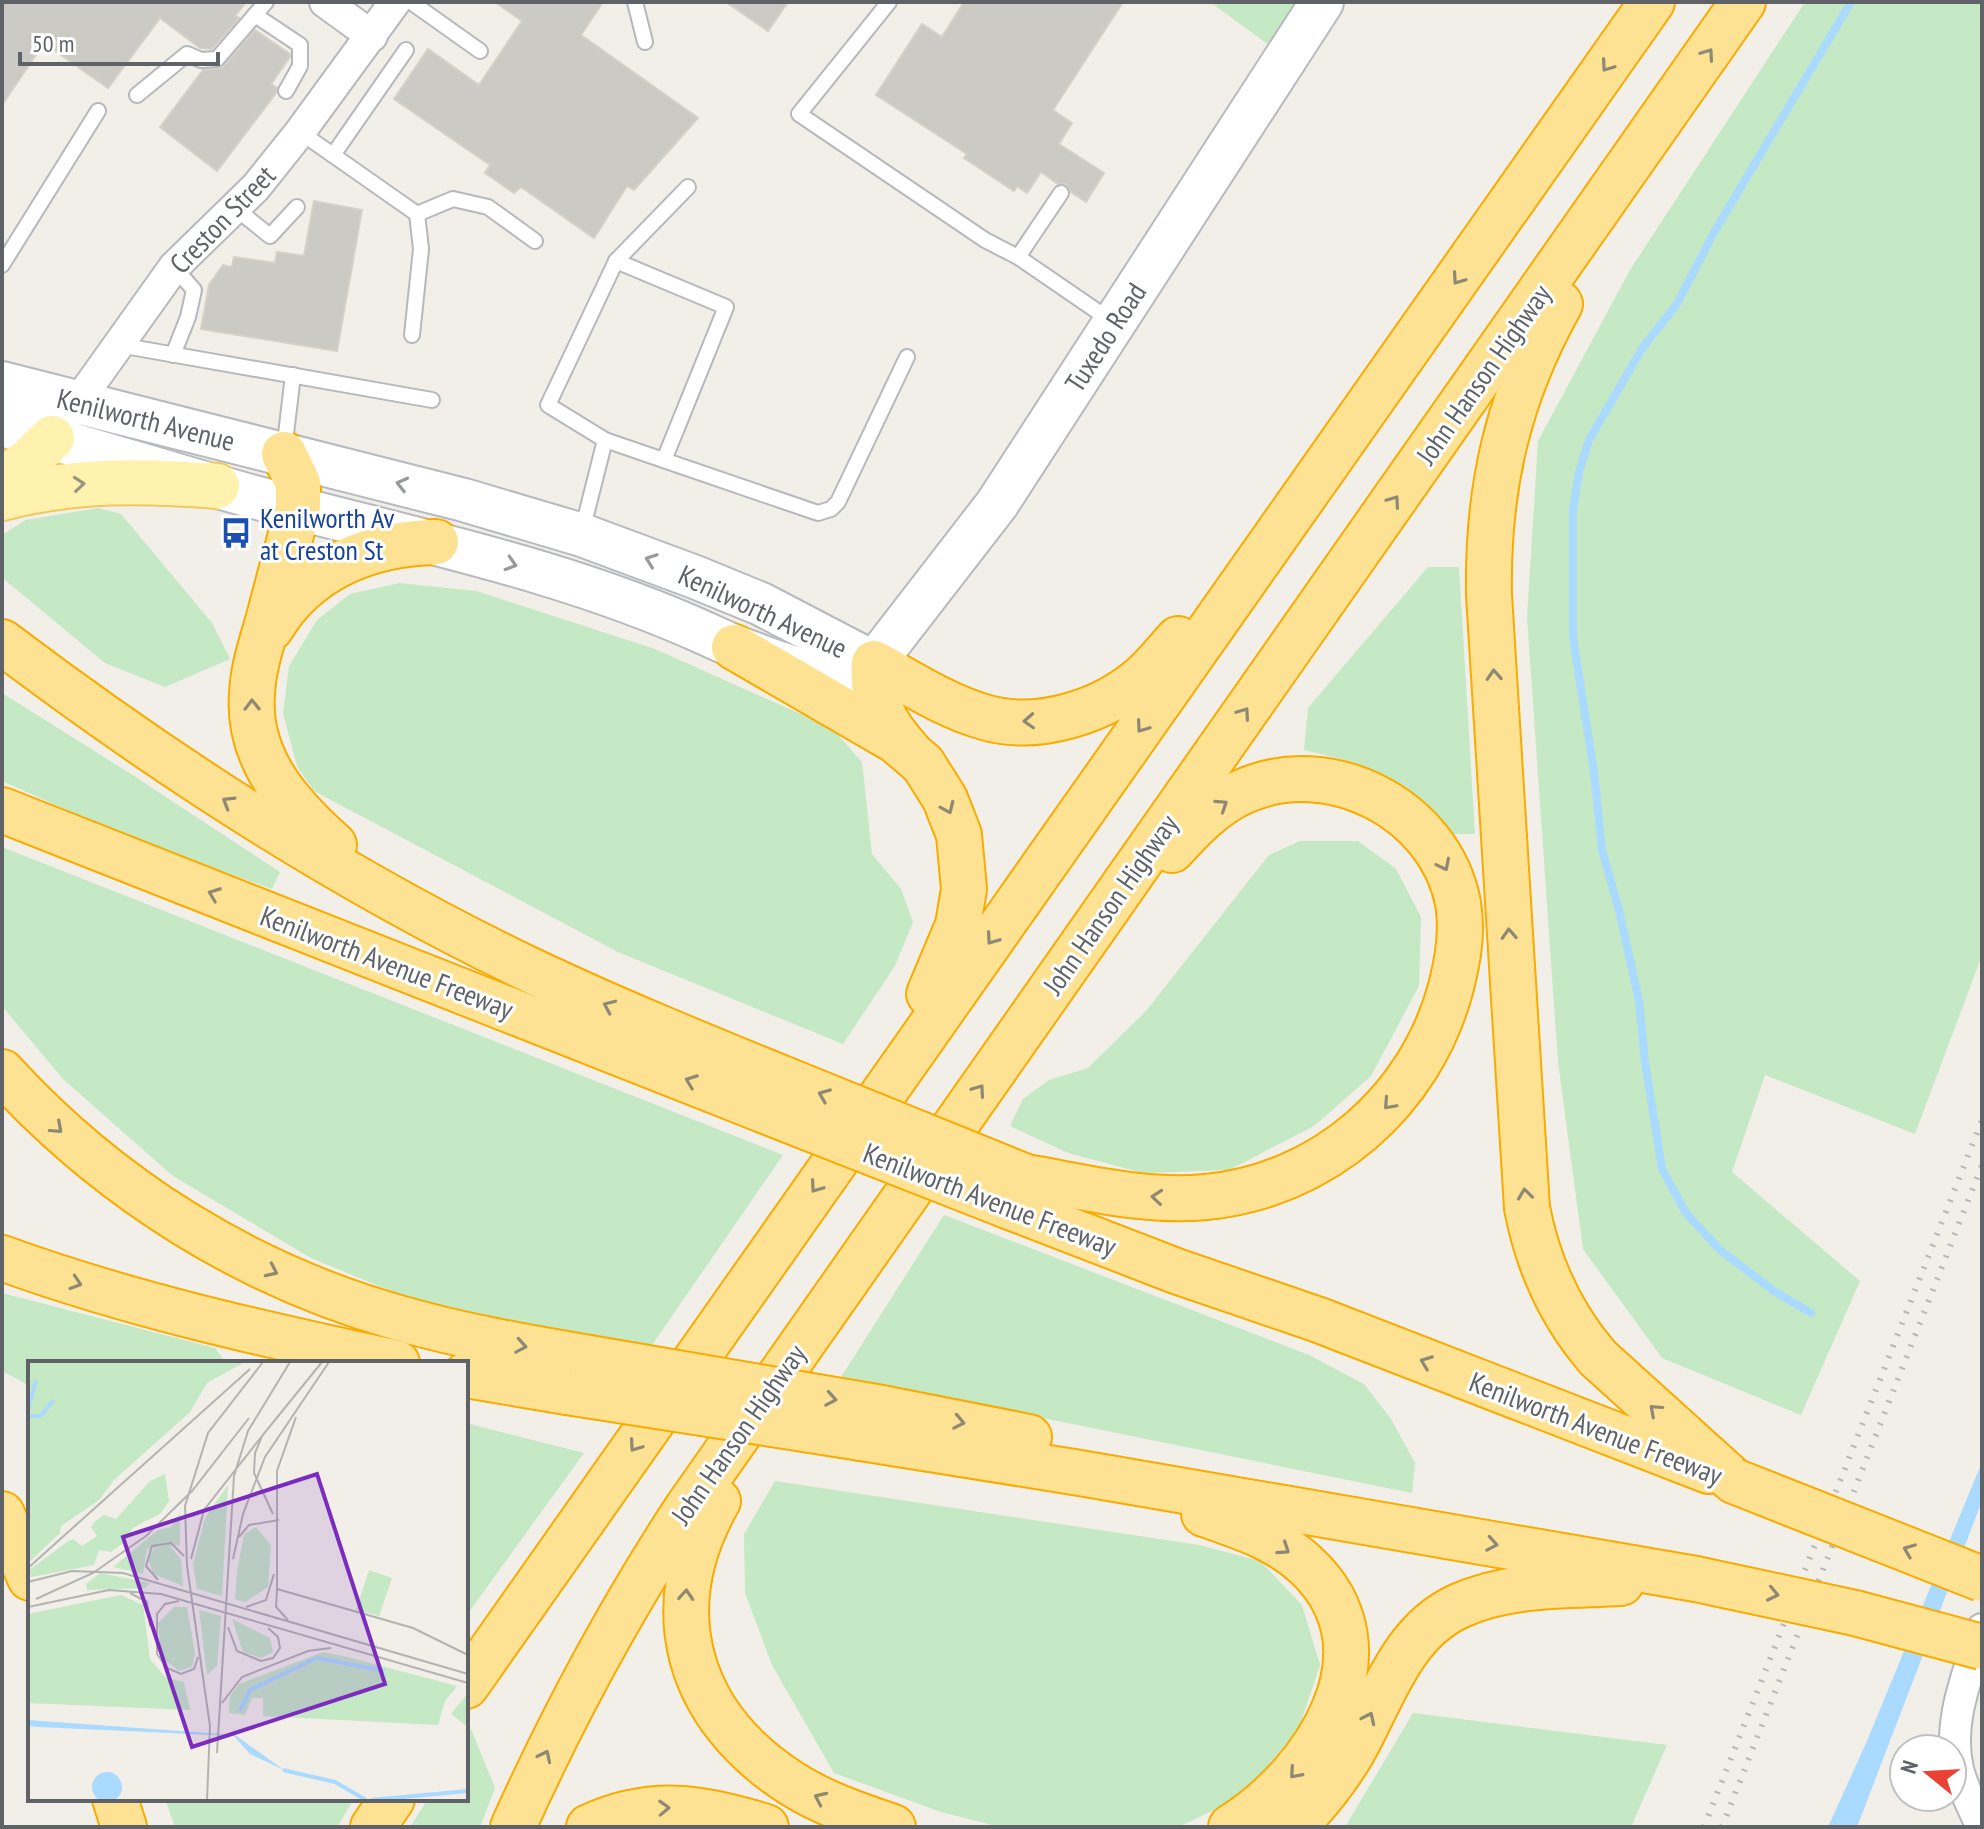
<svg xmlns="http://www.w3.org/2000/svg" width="1984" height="1829" font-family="'PT Sans Narrow',sans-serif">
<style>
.green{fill:#c5e8c5}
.water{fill:#aadaff}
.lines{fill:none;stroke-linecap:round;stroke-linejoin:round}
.stream{stroke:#aadaff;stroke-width:8}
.building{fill:#cccac5;stroke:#d6d1c6;stroke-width:2}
.lane-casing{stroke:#b5b8bc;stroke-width:18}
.street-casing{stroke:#b5b8bc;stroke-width:34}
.secondary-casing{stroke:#b6babf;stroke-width:46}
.primary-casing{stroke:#f2c960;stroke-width:48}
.highway-casing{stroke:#f9ab00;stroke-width:48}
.lane{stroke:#fff;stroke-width:14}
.street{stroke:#fff;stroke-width:30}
.secondary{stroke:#fff;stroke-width:42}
.primary{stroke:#fff2af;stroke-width:44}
.highway{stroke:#fde293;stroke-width:44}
.rail{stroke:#b6b7b8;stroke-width:6;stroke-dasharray:2 10;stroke-linecap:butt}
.highway-bridge-casing{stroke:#f9ab00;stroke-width:48;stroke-linecap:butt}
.highway-bridge{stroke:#fde293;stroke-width:44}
.oneway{stroke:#8e8975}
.oneway2{stroke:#979581}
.oneway3{stroke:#979a9d}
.labels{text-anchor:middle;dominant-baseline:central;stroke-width:6;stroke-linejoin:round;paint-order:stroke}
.street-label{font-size:28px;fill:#5f6368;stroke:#fff}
.transit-label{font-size:28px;fill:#164399;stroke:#fff;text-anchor:start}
.inset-river{fill:none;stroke:#aadaff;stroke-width:4}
.inset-road{fill:none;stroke:#b3b3b1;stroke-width:2}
.view{fill:#7b2cbf;fill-opacity:0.15;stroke:#7b2cbf;stroke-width:4}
.inset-edge{fill:none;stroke:#5f6368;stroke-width:4}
</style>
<rect width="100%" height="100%" fill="#f1efe8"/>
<g class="green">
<path d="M 1210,2 L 1298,2 L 1269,45 Z"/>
<path d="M 1805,2 L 1982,2 L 1982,955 L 1915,1134 L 1765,1075 L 1732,1172 L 1860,1281 L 1801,1415 L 1662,1358 L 1583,1249 L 1558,1062 L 1527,617 L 1538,441 L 1630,270 Z"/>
<path d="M 98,508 L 121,514 L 212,623 L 230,659 L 165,687 L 105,663 L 5,580 L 2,572 L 2,535 L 26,520 Z"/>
<path d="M 1428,567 L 1459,567 L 1475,834 L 1450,834 L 1395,783 L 1350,761 L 1304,750 L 1308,708 Z"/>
<path d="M 400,583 L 476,591 L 655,649 L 832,728 L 862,762 L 872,854 L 901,889 L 913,922 L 895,966 L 843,1044 L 618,952 L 314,791 L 297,766 L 283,713 L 289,666 L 317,620 L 350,594 Z"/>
<path d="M 2,693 L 131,774 L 280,872 L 272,889 L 119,833 L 2,781 Z"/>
<path d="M 1300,841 L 1358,841 L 1396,869 L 1421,917 L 1419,986 L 1371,1076 L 1314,1126 L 1229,1170 L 1143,1173 L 1068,1153 L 1010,1126 L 1023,1099 L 1049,1080 L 1088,1068 L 1146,1011 L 1269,855 Z"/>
<path d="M 2,847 L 783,1155 L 652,1345 L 530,1326 L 418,1302 L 311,1258 L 173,1176 L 63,1079 L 2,1006 Z"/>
<path d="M 944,1215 L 1309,1355 L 1364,1384 L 1391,1419 L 1415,1463 L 1412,1493 L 979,1405 L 838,1382 Z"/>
<path d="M 2,1293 L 215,1348 L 226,1363 L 30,1363 L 30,1386 L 2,1371 Z"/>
<path d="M 466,1423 L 584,1453 L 466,1616 Z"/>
<path d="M 775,1481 L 1199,1545 L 1260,1561 L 1302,1605 L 1320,1665 L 1299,1728 L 1242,1797 L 1178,1827 L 1000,1827 L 941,1812 L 834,1773 L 772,1665 L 745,1593 L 744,1534 Z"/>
<path d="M 1413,1713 L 1667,1745 L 1631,1827 L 1345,1827 Z"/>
<path d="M 471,1729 L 495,1788 L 480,1827 L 410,1827 L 428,1799 L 466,1799 L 466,1737 Z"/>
<path d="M 165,1799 L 354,1799 L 337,1827 L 175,1827 Z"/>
</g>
<path class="water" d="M 1982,1462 L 1982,1501 L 1857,1827 L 1828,1827 L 1867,1741 Z"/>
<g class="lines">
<path class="stream" d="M 1811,1313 L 1774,1291 L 1720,1250 L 1686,1213 L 1662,1169 L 1645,1062 L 1639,1001 L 1619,910 L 1602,850 L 1594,772 L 1573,638 L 1573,510 L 1579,472 L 1589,440 L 1643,347 L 1677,304 L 1713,234 L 1851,2"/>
</g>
<g class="building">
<path d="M 2,2 L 246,2 L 235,16 L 239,18 L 212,49 L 200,48 L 160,18 L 108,88 L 44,43 L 2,105 Z"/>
<path d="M 495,2 L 603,2 L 581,35 L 698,118 L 634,190 L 627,186 L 594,238 L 521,187 L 514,193 L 485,173 L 490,165 L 394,99 L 428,49 L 479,85 L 522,21 Z"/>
<path d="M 726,2 L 788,2 L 768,31 Z"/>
<path d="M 964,2 L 1123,2 L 1053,110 L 1072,123 L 1059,144 L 1104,173 L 1086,202 L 1071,192 L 1066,184 L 1058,184 L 1041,172 L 1027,193 L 1017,186 L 1014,191 L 964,158 L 967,154 L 876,95 L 922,24 L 942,37 Z"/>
<path d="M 255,30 L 290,54 L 290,57 L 271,84 L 277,88 L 276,93 L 217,171 L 160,127 L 203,70 L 222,68 Z"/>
<path d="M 314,201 L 362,210 L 337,351 L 201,329 L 209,285 L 223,265 L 232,267 L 234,257 L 275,263 L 277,252 L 304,256 Z"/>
</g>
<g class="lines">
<defs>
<g id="lane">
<path d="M 411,2 L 480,51"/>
<path d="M 635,2 L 645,42"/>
<path d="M 889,2 L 799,114 L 985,240 L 1018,257 L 1110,320"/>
<path d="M 255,15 L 300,45 L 300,66 L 286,91"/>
<path d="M 137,95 L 187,54 L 201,60 L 217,59 L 266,2"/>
<path d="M 300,132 L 417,214 L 421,249 L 412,335"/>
<path d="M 333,155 L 406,50"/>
<path d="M 235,208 L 270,236 L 297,207"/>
<path d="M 417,214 L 453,199 L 488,207 L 535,241"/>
<path d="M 1018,257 L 1061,193"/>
<path d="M 616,261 L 726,307 L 664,460"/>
<path d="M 2,265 L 98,111"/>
<path d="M 119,345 L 432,400"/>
<path d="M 173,355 L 188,317 L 194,290 L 174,267"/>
<path d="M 605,440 L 818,513 L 831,509 L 838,502 L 907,357"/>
<path d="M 284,451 L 293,375"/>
<path d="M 582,531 L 605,440 L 548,405 L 616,261 L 688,187"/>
</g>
<g id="street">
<path d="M 325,2 L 372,36"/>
<path d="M 67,417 L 174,267 L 256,187 L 300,132 L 395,2"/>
<path d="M 1982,1629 C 1968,1674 1947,1722 1958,1769 C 1963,1789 1973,1808 1982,1827"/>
</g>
<g id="secondary">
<path d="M 2,383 L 464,500 L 582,535 L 695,577 L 761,604 L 874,663"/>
<path d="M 2,425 C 88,447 172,475 258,498 C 410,539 565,569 709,635 C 729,645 750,652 771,660 C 806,672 839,687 874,663 L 997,504 L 1322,2"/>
</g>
<g id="primary">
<path d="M 2,480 L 27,462 L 52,438"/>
<path d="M 2,498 C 74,479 144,480 217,486"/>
</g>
<g id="highway">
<path d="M 1560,304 C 1508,397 1487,488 1489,595 L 1527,1208 C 1538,1265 1560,1314 1598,1358 L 1734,1481"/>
<path d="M 284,454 L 298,483 L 298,508 C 288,546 278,583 268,621 C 261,645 253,669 252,694 C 247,758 289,805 334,845"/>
<path d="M 271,628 C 306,569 369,543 436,542"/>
<path d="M 2,642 C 167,767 341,879 528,969 C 612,1009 698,1044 784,1079"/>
<path d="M 734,647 L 896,741 L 923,764 L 945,799 L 959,835 L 964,889 L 958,925 L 929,994"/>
<path d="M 909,751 C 885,725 871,700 874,663 C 909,682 945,706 984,717 C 1037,733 1104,712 1145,675 C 1157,664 1167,651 1178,639"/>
<path d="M 2,810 L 763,1110"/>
<path d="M 2,1072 C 109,1189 246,1275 399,1318 C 461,1336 525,1347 589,1358"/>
<path d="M 1026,1177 C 1084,1187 1146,1203 1206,1197 C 1323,1186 1421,1101 1451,987 C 1458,960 1463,932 1458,903 C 1440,809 1329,752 1242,792 C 1214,805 1193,827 1172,850"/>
<path d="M 1005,1205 L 1176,1271 L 1319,1320 L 1709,1471"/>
<path d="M 2,1258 C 131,1305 263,1334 397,1363"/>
<path d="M 466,1375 L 567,1392"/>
<path d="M 882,1408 L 1029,1437"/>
<path d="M 861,1438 L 1080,1473 L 1696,1579"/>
<path d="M 718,1501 C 656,1610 687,1716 791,1783 C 822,1803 858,1815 893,1827"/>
<path d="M 2,1514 L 30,1578"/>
<path d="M 1204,1514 C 1241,1527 1277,1538 1306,1565 C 1398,1651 1314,1775 1231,1827"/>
<path d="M 466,1686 L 1652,2"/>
<path d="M 115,1799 L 124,1827"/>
<path d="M 373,1827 L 392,1799"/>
<path d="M 513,1827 C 563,1716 620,1610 687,1508 L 1743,2"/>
<path d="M 589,1827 C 651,1798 703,1807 766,1827"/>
<path d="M 1293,1827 C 1317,1804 1336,1780 1353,1751 C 1382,1700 1401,1632 1459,1606 C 1509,1583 1568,1586 1621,1583"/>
</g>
</defs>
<use href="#lane" class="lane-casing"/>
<use href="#street" class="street-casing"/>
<use href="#secondary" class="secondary-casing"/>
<use href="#primary" class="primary-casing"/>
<use href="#highway" class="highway-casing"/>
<use href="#lane" class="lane"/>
<use href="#street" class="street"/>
<use href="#secondary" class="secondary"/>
<use href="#primary" class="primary"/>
<use href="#highway" class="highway"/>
<g class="rail">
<path d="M 1704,1827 L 1982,1120"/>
<path d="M 1722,1827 L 1982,1165"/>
</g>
<defs>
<g id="highway-bridge">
<path d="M 784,1079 L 1026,1177"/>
<path d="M 763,1110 L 1005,1205"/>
<path d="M 589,1358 L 882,1408"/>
<path d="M 567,1392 L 861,1438"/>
<path d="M 1734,1481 L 1982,1579"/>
<path d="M 1696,1579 L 1855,1613 L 1982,1647"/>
</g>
</defs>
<use href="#highway-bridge" class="highway-bridge-casing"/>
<use href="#highway-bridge" class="highway-bridge"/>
</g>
<defs><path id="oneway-chevron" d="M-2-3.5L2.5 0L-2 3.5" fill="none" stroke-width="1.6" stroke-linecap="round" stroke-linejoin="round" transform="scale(2)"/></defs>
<g class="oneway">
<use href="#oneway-chevron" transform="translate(1708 54) rotate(-55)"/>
<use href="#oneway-chevron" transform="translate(1607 66) rotate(125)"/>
<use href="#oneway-chevron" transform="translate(1458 279) rotate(125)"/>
<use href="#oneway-chevron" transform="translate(1394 501) rotate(-55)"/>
<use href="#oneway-chevron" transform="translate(1494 675) rotate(-93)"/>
<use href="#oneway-chevron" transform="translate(252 705) rotate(-91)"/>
<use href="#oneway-chevron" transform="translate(1244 713) rotate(-55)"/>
<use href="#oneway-chevron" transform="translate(1029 721) rotate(177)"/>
<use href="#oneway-chevron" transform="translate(1142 727) rotate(125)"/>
<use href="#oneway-chevron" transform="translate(228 802) rotate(-149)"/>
<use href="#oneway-chevron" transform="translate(1222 805) rotate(-33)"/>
<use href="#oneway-chevron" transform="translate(948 808) rotate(66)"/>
<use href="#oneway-chevron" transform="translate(1444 865) rotate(63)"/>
<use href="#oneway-chevron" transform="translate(214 894) rotate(-159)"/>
<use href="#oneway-chevron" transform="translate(1509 934) rotate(-93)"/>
<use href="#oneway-chevron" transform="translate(992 939) rotate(125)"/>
<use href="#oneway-chevron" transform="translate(609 1006) rotate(-156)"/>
<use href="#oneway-chevron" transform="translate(691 1081) rotate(-159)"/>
<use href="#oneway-chevron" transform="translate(979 1090) rotate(-55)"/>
<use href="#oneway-chevron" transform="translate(824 1095) rotate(-158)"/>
<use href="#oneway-chevron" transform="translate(1389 1104) rotate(132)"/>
<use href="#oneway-chevron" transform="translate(57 1128) rotate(42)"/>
<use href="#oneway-chevron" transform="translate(816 1187) rotate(125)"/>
<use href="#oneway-chevron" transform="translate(1525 1194) rotate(-97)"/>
<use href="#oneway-chevron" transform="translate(1157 1197) rotate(-175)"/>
<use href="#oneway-chevron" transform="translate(272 1271) rotate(25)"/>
<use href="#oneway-chevron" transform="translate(76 1283) rotate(18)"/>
<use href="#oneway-chevron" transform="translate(521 1346) rotate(10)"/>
<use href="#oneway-chevron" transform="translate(1426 1362) rotate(-159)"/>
<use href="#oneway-chevron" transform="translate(831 1399) rotate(10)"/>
<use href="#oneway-chevron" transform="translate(1655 1410) rotate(-138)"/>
<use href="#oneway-chevron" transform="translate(959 1422) rotate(11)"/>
<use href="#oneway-chevron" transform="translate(635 1446) rotate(125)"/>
<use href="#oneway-chevron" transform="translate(1492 1544) rotate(10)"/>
<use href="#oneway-chevron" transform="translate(1284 1549) rotate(34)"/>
<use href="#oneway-chevron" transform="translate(1909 1550) rotate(-158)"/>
<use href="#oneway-chevron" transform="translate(1773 1594) rotate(12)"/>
<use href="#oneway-chevron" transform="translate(686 1595) rotate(-86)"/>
<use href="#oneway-chevron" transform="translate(1369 1718) rotate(-65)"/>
<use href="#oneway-chevron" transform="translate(545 1756) rotate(-64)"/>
<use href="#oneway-chevron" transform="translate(1295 1773) rotate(131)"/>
<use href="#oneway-chevron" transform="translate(820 1798) rotate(-155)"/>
<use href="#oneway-chevron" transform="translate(664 1808) rotate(-2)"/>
</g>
<use class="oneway2" href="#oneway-chevron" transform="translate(79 484) rotate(-5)"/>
<g class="oneway3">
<use href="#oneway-chevron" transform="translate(402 484) rotate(-166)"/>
<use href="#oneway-chevron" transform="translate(651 560) rotate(-160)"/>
<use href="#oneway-chevron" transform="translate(511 564) rotate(17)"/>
</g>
<defs>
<symbol id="bus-bare" viewBox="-9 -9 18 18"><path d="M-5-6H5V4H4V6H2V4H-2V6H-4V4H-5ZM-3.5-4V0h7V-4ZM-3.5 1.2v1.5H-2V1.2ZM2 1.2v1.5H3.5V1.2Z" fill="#1a4fb4" stroke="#fff" stroke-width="2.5" paint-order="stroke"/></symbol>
</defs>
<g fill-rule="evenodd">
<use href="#bus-bare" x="214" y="511" width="44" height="44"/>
</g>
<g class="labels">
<g class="street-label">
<text transform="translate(222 219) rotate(-46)">Creston Street</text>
<text transform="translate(1105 337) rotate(-57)">Tuxedo Road</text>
<text transform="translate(1483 374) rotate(-55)">John Hanson Highway</text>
<text transform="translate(146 419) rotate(14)">Kenilworth Avenue</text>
<text transform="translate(763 611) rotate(25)">Kenilworth Avenue</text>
<text transform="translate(1110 904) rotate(-55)">John Hanson Highway</text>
<text transform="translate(387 962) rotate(21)">Kenilworth Avenue Freeway</text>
<text transform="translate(990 1199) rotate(21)">Kenilworth Avenue Freeway</text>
<text transform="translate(1596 1428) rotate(21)">Kenilworth Avenue Freeway</text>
<text transform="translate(738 1434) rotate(-55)">John Hanson Highway</text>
</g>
<g class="transit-label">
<text x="260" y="517">Kenilworth Av<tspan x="260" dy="32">at Creston St</tspan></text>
</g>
</g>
<g transform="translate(28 1361)">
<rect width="440" height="440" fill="#f1efe8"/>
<path d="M 0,1 L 217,1 L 179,22 L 162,51 L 86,119 L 71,139 L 33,165 L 32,172 L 0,202 ZM 137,113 L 141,140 L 133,152 L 105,167 L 95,182 L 83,191 L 71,189 L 66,204 L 3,216 L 0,210 L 39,181 L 45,178 L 54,185 L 69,175 L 63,166 L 67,160 L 76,154 L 88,158 L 122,120 ZM 200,124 L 194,235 L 169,228 L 165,202 L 177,157 ZM 152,152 L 152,184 L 119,188 L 115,213 L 85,206 L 130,169 L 143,166 ZM 228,166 L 243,184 L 240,226 L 217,241 L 207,238 L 209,211 L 216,173 ZM 141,184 L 153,198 L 155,225 L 125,213 L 120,197 L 126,188 ZM 341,209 L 364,217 L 351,255 L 328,249 ZM 72,212 L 122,222 L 117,227 L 59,229 L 58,223 ZM 93,234 L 115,244 L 122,298 L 138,317 L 156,321 L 162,349 L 0,342 L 0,253 ZM 146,246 L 159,246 L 167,293 L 164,306 L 151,310 L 133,296 L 130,262 ZM 171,249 L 193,255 L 189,305 L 179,314 ZM 204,258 L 242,277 L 245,291 L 233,297 L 215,291 ZM 295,291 L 316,295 L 429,325 L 417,340 L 410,364 L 235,355 L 235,337 L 224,337 L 217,354 L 201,352 L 202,335 L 211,323 ZM 440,332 L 440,366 L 423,353 Z" fill="#c5e8c5"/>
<path d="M 0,359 L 207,374 L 256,409 L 222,393 L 206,375 L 11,366 L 0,365 ZM64 426a15 15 0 1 1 30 0a15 15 0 1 1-30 0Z" fill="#aadaff"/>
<path class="inset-river" d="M 0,49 L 8,19M 0,55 L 12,55 L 26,39M 212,350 L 222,329 L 289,297 L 357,310M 255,409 L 307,421 L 338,439M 343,439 L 440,430"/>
<path class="inset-road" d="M 245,153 L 226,112 L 227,92 L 234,75 L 294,1M 211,176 L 221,164 L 251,159M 163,198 L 176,149 L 234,75M 205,198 L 215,153 L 237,96 L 301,1M 0,207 L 222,8M 130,219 L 118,205 L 124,185 L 143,182 L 156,195M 0,221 L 44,210 L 95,212 L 440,313M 249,228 L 249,110 L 268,56M 249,228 L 385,267 L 440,294M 249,228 L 248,246 L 260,259M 102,232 L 119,241 L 122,265M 8,238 L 65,212 L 118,175 L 164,130 L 221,57M 151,240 L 137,243 L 129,253 L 129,293 L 139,307 L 153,313 L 166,308 L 170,296M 0,246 L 81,229 L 133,233 L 440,322M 218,246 L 238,239 L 246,213M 200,266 L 209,290 L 233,300 L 245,297 L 252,287 L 250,276 L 240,267M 194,342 L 214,316 L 280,290 L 303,287M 189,392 L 206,115 L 220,70 L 262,1M 179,439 L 182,365 L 159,205 L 157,145 L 180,72 L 235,1"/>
<path class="view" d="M 289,113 L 357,323 L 164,386 L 95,176 Z"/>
<rect width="440" height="440" class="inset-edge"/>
</g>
<rect width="1984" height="1829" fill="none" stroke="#5f6368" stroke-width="8"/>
<g transform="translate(1928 1773) rotate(288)"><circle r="38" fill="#ffffff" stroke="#bfc1c3" stroke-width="2"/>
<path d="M0-6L14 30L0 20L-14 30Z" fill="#ea4335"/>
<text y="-12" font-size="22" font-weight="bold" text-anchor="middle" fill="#5f6368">N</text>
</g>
<path d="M20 52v12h198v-12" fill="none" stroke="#5f6368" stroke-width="4"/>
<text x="32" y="52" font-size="24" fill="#5f6368" stroke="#ffffff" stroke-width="6" paint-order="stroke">50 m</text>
</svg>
